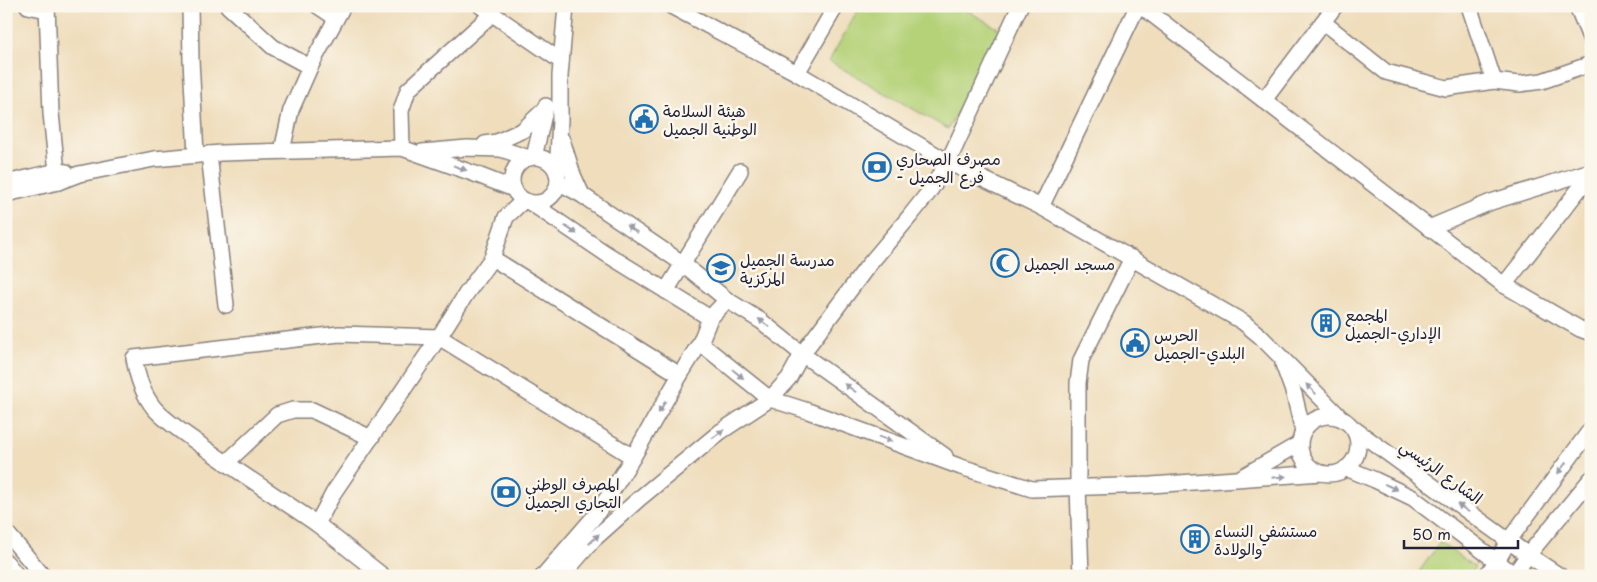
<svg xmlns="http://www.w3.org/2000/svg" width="1597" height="582" font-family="'Playpen Sans','Playpen Sans Arabic',sans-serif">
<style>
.green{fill:#b5d279;stroke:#6c7a5a}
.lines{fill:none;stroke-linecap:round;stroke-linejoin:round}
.minor-casing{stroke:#88807c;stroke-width:18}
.minor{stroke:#fff;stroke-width:15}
.oneway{fill:#9c9ca7}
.labels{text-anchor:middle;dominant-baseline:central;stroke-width:5;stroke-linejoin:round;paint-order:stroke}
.poi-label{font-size:16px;fill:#22223b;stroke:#fbf7ec;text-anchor:start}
.street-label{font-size:16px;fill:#22223b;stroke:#fbf7ec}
</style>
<rect width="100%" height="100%" fill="#fbf7ec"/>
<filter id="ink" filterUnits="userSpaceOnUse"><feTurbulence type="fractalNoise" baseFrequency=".02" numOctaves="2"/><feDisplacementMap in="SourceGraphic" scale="10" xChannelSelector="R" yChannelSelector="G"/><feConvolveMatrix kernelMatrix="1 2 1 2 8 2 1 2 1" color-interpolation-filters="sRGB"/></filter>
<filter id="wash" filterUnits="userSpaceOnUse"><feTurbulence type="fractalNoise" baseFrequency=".0096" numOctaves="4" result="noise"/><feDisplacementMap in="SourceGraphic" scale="20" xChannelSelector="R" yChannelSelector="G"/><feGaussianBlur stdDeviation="1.12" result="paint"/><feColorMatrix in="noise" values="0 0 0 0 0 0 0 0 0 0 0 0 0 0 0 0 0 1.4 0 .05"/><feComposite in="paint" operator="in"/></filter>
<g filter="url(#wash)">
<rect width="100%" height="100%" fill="#efddbc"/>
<g class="green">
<path d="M 860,6 L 959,6 L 1003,31 L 948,129 L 829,61 Z"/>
<path d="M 1440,542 L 1475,567 L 1469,576 L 1416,576 Z"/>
</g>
</g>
<g filter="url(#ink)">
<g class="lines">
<defs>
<g id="minor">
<path d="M 28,6 L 47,10"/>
<path d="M 47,6 L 51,113 L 58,182"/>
<path d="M 190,6 L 191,60 L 196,155"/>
<path d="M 228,6 L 273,47 L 310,67"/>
<path d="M 318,6 L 336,18"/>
<path d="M 481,6 L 561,61"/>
<path d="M 671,6 L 797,73 L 948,162 L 1041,207 L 1243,322 L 1260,336 L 1341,418"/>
<path d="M 1136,6 L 1148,11 L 1504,285 L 1580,329 L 1591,333"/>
<path d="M 1469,6 L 1494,81"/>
<path d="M 1577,6 L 1591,40"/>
<path d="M 1323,22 L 1386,72 L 1446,88 L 1494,81 L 1519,84 L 1542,81 L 1591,64"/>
<path d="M 797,73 L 836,6"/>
<path d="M 1264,100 L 1335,6"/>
<path d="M 562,140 L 573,175 L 582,195"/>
<path d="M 485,144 L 497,142 L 523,130 L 545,109"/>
<path d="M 402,148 L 401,111 L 408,90 L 492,14"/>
<path d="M 282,151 L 291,110 L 310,67 L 343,6"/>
<path d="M 422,152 L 467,148 L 501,149 L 529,158"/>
<path d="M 209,154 L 226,305"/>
<path d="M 534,157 L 546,106"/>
<circle cx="535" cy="180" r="23"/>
<path d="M 557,174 L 560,120 L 560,76 L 566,6"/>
<path d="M 558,182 L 582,195 L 682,263 L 727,300 L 761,321 L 802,354 L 945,456"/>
<path d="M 6,183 L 57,171 L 66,172"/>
<path d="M 6,194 L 58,182 L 79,174 L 154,159 L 221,153 L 402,148 L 475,174 L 514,189"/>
<path d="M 531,203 L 605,253 L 710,318"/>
<path d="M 1041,207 L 1137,7"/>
<path d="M 1429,228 L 1491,202 L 1591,171"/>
<path d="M 492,258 L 680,375"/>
<path d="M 1504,285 L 1591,174"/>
<path d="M 666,291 L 740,171"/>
<path d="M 700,343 L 770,399 L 808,411 L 961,467 L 1032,489 L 1151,485 L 1322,473"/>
<path d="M 1283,364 L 1294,394 L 1303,431"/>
<circle cx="1329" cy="445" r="29"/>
<path d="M 1353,428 L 1528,555 L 1560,576"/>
<path d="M 226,463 L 277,415 L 293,410 L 312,410 L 371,438"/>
<path d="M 1346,468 L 1375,480 L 1413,498 L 1516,576"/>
<path d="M 1240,478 L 1299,444"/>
<path d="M 317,524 C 279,498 240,473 202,446 C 186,434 167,423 154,408 C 142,393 137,376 134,358 L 339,334 L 439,337 L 633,457"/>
<path d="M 6,532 L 43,576"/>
<path d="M 6,562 L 17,576"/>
<path d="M 383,576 L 317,524 L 334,492 L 439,337 L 466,294 L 492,258 L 506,217 L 524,200"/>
<path d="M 543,576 L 595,516 L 612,491 L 633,457 L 680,375 L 700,343 L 710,318 L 727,300"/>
<path d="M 562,576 L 593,540 L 640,498 L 720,432 L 770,399 L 789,378 L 802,354 L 867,267 L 910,216 L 929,192 L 948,162 L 1020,6"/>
<path d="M 1081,576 L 1078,486 L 1078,383 L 1081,360 L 1132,258"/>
<path d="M 1486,576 L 1497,561 L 1509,540 L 1591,429"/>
<path d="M 1513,576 L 1528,555 L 1591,479"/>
</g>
</defs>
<use href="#minor" class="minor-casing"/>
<use href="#minor" class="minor"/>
</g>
<defs><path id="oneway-solid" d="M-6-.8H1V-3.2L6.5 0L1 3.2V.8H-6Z" transform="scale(1.25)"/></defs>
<g class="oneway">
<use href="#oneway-solid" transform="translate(460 168) rotate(20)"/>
<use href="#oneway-solid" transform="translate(632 229) rotate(-146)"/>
<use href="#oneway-solid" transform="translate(571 230) rotate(34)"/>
<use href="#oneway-solid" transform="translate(764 323) rotate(-143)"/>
<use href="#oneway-solid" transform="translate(738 374) rotate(39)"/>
<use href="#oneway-solid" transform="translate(850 388) rotate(-145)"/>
<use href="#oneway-solid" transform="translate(1311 389) rotate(-135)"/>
<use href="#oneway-solid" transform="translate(662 407) rotate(120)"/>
<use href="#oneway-solid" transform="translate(718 434) rotate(-37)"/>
<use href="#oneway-solid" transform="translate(885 439) rotate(20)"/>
<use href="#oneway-solid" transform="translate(1562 468) rotate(127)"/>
<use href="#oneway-solid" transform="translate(1279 477) rotate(-6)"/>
<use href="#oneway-solid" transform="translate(1391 487) rotate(25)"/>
<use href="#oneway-solid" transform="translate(1463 508) rotate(-145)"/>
<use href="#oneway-solid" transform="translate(594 539) rotate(-45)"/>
</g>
</g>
<defs>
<symbol id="civic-ring" viewBox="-11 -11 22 22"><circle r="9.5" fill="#fbf7ec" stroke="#1f6fb2" stroke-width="1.5"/><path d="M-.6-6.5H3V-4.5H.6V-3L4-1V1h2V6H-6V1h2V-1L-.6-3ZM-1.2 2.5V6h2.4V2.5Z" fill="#1f6fb2"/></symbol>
<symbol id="bank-ring" viewBox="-11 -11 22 22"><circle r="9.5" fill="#fbf7ec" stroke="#1f6fb2" stroke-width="1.5"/><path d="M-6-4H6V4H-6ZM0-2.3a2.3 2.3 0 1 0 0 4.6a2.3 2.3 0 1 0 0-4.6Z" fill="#1f6fb2"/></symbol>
<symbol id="mosque-ring" viewBox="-11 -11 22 22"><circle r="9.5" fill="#fbf7ec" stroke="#1f6fb2" stroke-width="1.5"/><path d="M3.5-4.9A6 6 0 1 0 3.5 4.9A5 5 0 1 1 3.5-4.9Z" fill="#1f6fb2"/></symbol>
<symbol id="school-ring" viewBox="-11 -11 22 22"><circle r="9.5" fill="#fbf7ec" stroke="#1f6fb2" stroke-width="1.5"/><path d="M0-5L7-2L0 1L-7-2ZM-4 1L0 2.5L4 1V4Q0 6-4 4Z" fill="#1f6fb2"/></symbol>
<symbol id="building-ring" viewBox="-11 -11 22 22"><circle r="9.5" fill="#fbf7ec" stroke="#1f6fb2" stroke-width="1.5"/><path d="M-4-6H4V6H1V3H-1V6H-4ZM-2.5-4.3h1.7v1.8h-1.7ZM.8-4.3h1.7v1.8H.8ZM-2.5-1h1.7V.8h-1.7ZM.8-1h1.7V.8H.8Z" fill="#1f6fb2"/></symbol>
</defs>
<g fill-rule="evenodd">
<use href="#civic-ring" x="628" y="103" width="32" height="32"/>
<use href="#bank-ring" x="861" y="151" width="32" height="32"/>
<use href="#mosque-ring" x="989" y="247" width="32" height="32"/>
<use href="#school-ring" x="705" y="252" width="32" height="32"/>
<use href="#building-ring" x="1310" y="307" width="32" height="32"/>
<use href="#civic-ring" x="1119" y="327" width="32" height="32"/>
<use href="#bank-ring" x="490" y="476" width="32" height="32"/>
<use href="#building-ring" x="1179" y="523" width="32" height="32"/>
</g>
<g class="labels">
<g class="poi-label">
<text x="663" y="110">هيئة السلامة<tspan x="663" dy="18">الوطنية الجميل</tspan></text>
<text x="896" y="158">مصرف الصحاري<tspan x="896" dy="18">- فرع الجميل</tspan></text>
<text x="740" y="259">مدرسة الجميل<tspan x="740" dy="18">المركزية</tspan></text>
<text x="1024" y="263">مسجد الجميل</text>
<text x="1345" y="314">المجمع<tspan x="1345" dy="18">الإداري-الجميل</tspan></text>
<text x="1154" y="334">الحرس<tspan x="1154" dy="18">البلدي-الجميل</tspan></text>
<text x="525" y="483">المصرف الوطني<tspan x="525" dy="18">التجاري الجميل</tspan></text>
<text x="1214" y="530">مستشفي النساء<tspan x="1214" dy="18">والولادة</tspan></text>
</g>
<g class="street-label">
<text transform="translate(1442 471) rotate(36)">الشارع الرئيسي</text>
</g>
</g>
<rect width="1597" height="582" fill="none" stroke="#fbf7ec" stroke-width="25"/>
<path d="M1404 540v8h114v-8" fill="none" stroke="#22223b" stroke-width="2.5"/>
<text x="1412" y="540" font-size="15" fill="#22223b" stroke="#fbf7ec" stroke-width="4" paint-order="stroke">50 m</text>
</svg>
